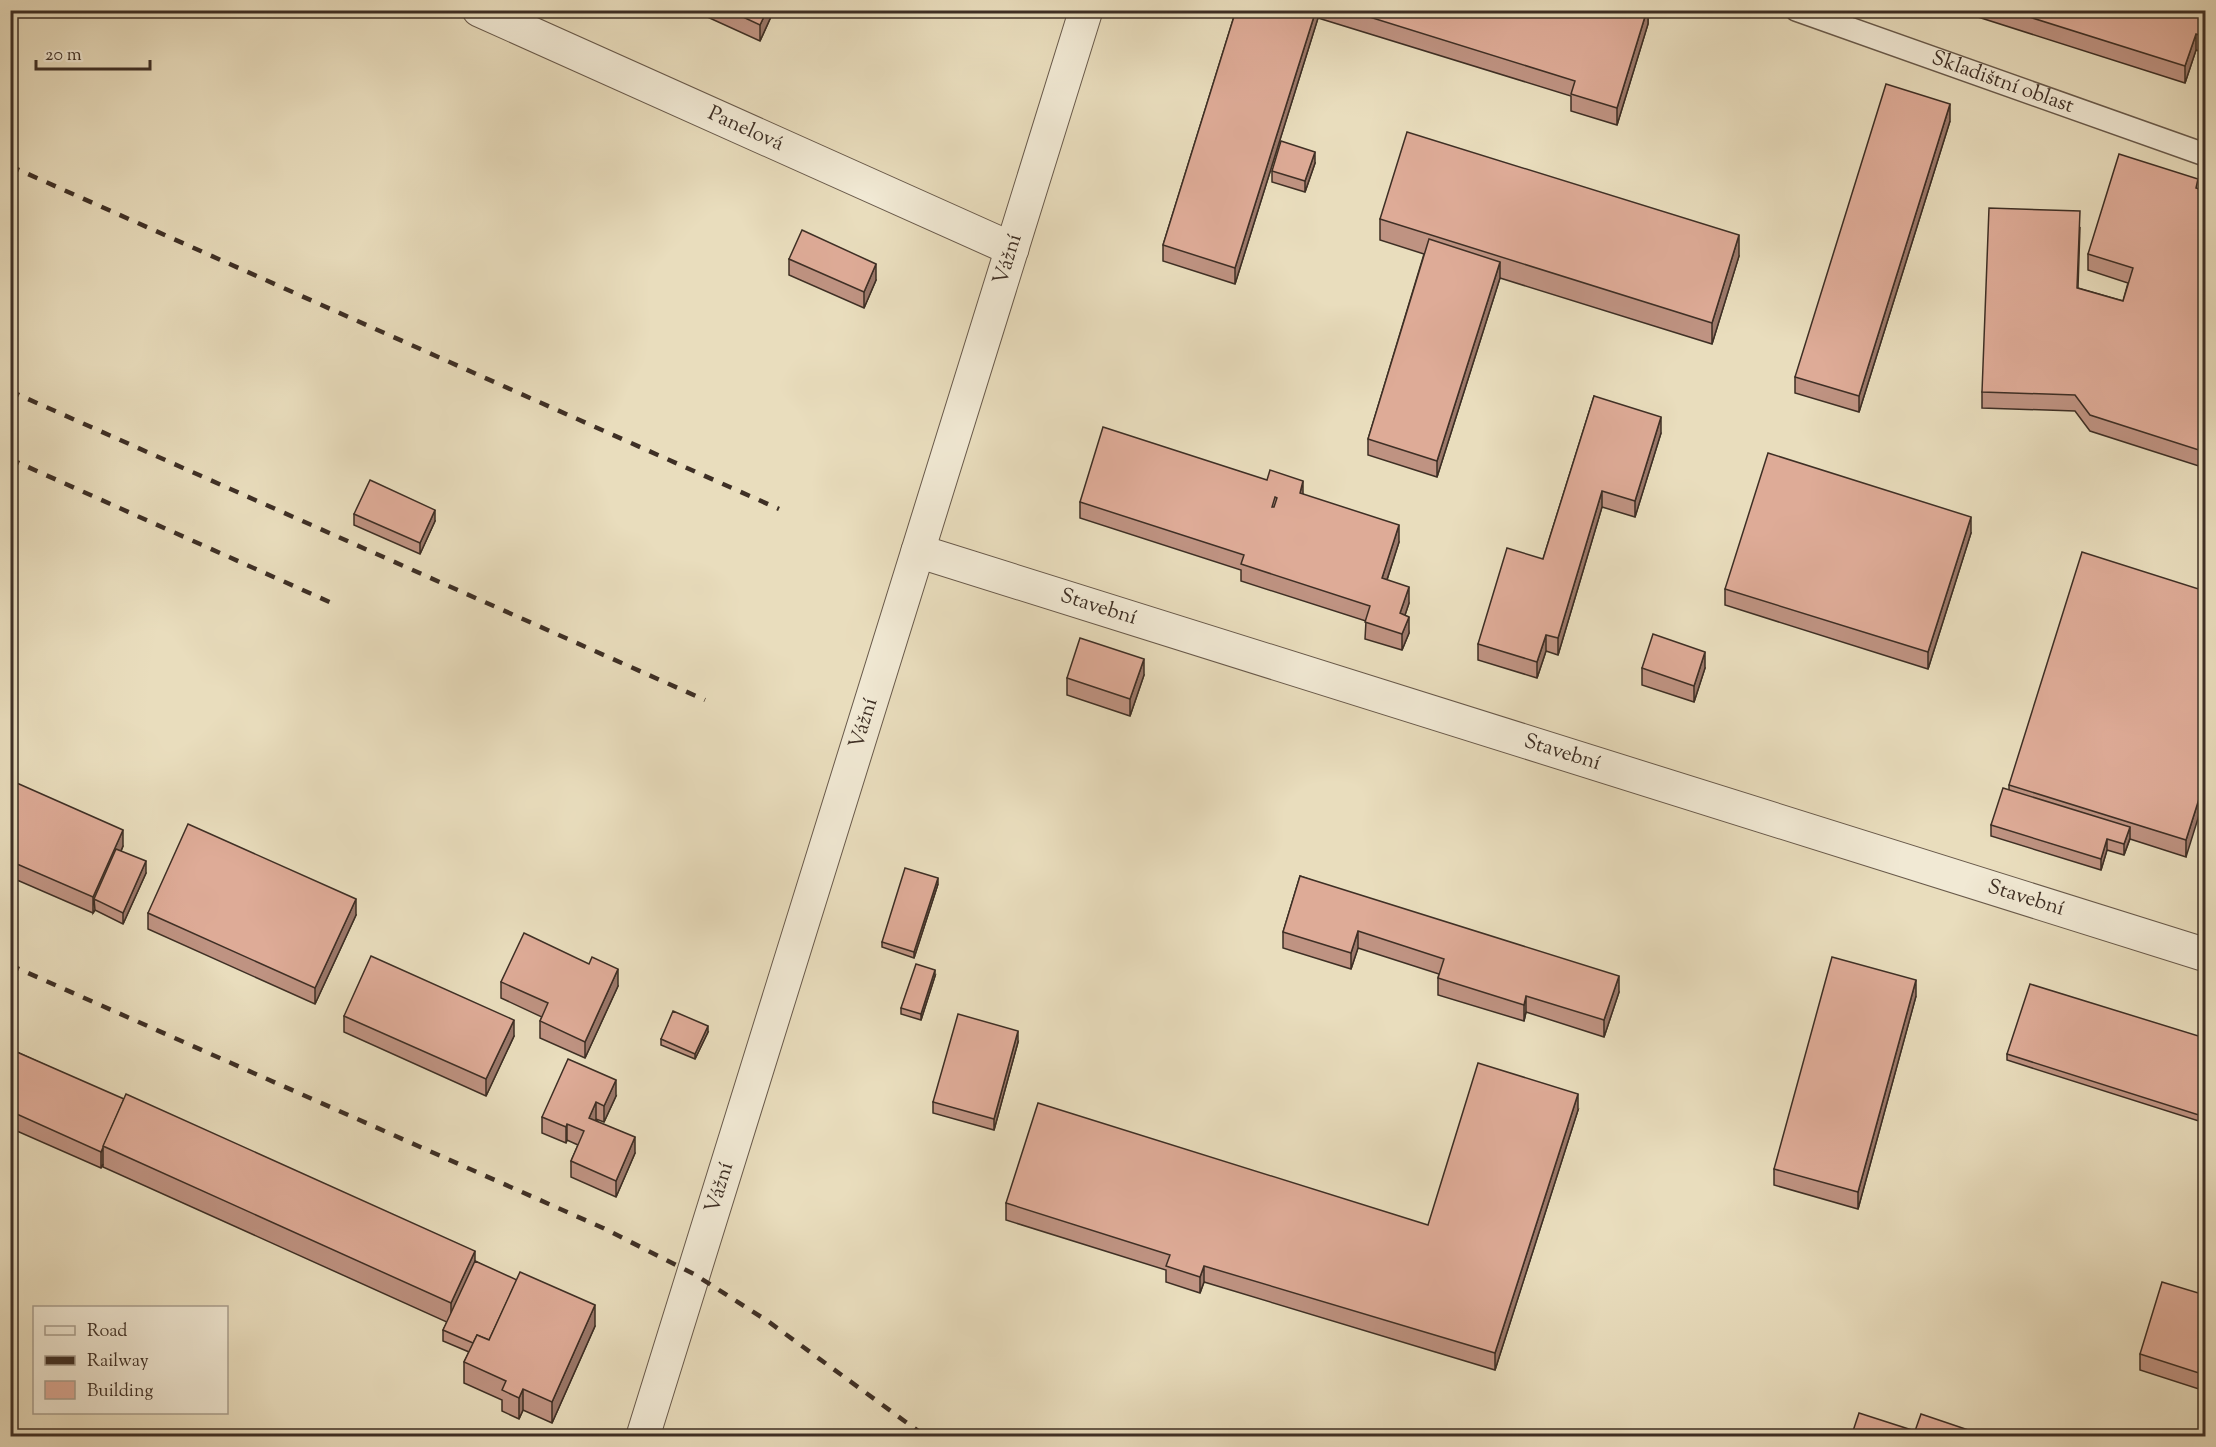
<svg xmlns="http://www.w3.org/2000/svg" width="2216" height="1447" font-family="'Sorts Mill Goudy',serif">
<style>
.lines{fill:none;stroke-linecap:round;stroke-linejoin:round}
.service-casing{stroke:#695a4b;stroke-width:25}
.minor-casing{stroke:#695a4b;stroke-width:35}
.service{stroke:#f1e9d4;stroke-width:22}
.minor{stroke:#f1e9d4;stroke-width:33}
.rail{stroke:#3e2f25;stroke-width:4.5;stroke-dasharray:10 10;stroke-linecap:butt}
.wall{fill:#bf9382;stroke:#3e2f25;stroke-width:1.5}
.shaded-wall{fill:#9b786a;stroke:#3e2f25;stroke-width:1.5}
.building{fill:#deab97;stroke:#3e2f25;stroke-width:1.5;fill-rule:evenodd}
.labels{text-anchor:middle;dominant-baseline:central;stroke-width:5;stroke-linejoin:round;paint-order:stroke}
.street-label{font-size:21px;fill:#3e2f25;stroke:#f1e9d4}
</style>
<rect width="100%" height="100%" fill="#e9ddbd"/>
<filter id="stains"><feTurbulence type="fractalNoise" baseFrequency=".00333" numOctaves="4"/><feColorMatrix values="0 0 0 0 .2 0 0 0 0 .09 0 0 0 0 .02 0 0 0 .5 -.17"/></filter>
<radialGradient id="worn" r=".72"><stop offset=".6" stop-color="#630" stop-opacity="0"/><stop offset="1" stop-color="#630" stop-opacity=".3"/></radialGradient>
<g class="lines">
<defs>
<g id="service">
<path id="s1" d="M 1797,10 L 2206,155"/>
</g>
<g id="minor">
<path id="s2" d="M 479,10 L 1012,249"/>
<path id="s3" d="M 918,551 L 2206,955"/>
<path id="s4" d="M 643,1436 L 1086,10"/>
</g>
</defs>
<use href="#service" class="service-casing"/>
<use href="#minor" class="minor-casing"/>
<use href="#service" class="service"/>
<use href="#minor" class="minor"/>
<g class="rail">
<path d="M 10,166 L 779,509"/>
<path d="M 10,391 L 705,700"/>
<path d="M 10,459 L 334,604"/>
<path d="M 10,965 L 603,1228 L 694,1274 L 769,1322 L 925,1436"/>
</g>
</g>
<g class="wall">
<path d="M 692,10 L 774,10 L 760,41 Z"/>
<path d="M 1236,10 L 1648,10 L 1648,24 L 1617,125 L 1571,111 L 1571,96 L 1318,18 L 1235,284 L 1163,261 L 1163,245 Z"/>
<path d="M 1956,10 L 2205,10 L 2205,53 L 2196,50 L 2185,83 Z"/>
<path d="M 1950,121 L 1859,412 L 1795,393 L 1795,377 Z"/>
<path d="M 1315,163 L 1305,192 L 1272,182 L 1272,171 Z"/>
<path d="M 2198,189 L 2205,191 L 2205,468 L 2090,431 L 2075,411 L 1982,408 L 1982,392 L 2080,227 L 2078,288 L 2123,301 L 2128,283 L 2088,270 L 2088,254 Z"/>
<path d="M 1380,219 L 1739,256 L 1712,344 L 1500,278 L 1437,477 L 1368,455 L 1368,439 L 1424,254 L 1380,240 Z"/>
<path d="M 789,259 L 876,280 L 864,308 L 789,275 Z"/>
<path d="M 1594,396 L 1661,433 L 1635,517 L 1602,507 L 1558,655 L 1546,651 L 1537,678 L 1478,660 L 1478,644 L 1543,559 Z"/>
<path d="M 1303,495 L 1399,542 L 1387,580 L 1409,603 L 1405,615 L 1409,633 L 1402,650 L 1365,639 L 1366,621 L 1241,581 L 1241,570 L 1080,518 L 1080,502 Z"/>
<path d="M 354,514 L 435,521 L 420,554 L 354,525 Z"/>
<path d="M 1971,533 L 1928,669 L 1725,605 L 1725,589 Z"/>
<path d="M 2205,591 L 2186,857 L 2130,839 L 2124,855 L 2107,850 L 2101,870 L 1991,836 L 1991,825 L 2009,790 L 2009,785 Z"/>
<path d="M 1642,668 L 1705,668 L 1694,702 L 1642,685 Z"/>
<path d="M 1144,675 L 1130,716 L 1067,695 L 1067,678 Z"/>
<path d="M 10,780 L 123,846 L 121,851 L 146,873 L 123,924 L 95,910 L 93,913 L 10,877 Z"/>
<path d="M 1300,876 L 1619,992 L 1604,1037 L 1526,1012 L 1524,1021 L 1438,995 L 1438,978 L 1439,974 L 1358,948 L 1351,969 L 1283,948 L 1283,932 Z"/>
<path d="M 938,884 L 914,958 L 882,947 L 882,942 Z"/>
<path d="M 148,913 L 356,915 L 315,1004 L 148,929 Z"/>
<path d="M 935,976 L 921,1020 L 901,1014 L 901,1008 Z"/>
<path d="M 501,982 L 618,986 L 585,1058 L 540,1038 L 540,1021 L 542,1017 L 501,998 Z"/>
<path d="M 1916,996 L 1858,1209 L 1774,1185 L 1774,1169 Z"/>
<path d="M 344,1016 L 514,1036 L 486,1096 L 344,1032 Z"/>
<path d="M 708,1032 L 695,1059 L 661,1045 L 661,1039 Z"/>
<path d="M 2205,1038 L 2205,1123 L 2007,1060 L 2007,1054 Z"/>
<path d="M 1018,1042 L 994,1130 L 933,1113 L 933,1102 Z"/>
<path d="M 10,1049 L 475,1261 L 595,1326 L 552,1423 L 523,1410 L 519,1419 L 502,1411 L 502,1400 L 464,1383 L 464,1362 L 469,1352 L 443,1341 L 443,1330 L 447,1322 L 103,1167 L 103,1164 L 101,1168 L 10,1128 Z"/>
<path d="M 616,1096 L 604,1122 L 596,1119 L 596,1120 L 635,1153 L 616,1197 L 571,1177 L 571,1161 L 578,1145 L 567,1140 L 566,1143 L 542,1133 L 542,1117 Z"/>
<path d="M 1578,1110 L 1495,1370 L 1204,1282 L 1200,1293 L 1166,1282 L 1166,1270 L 1006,1220 L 1006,1203 L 1428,1225 Z"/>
<path d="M 2205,1295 L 2205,1391 L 2140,1370 L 2140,1354 Z"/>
</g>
<g class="shaded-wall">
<path d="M 767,10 L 774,10 L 760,41 L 760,25 Z"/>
<path d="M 1316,10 L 1318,10 L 1318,18 L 1235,284 L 1235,268 Z"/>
<path d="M 1647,10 L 1648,10 L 1648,24 L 1617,125 L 1617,108 Z"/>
<path d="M 2196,34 L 2196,50 L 2185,83 L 2185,66 Z"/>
<path d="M 1950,104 L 1950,121 L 1859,412 L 1859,396 Z"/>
<path d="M 1315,152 L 1315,163 L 1305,192 L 1305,181 Z"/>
<path d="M 1739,235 L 1739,256 L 1712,344 L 1712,323 Z"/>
<path d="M 1500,262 L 1500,278 L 1437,477 L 1437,461 Z"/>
<path d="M 876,264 L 876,280 L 864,308 L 864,292 Z"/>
<path d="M 1661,417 L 1661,433 L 1635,517 L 1635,501 Z"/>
<path d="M 1303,481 L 1303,497 L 1300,493 Z"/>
<path d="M 1602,491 L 1602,507 L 1558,655 L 1558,638 Z"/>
<path d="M 435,510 L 435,521 L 420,554 L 420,543 Z"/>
<path d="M 1971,517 L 1971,533 L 1928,669 L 1928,652 Z"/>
<path d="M 1399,525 L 1399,542 L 1382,595 L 1382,578 Z"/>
<path d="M 1409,587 L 1409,603 L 1400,630 L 1400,613 Z"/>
<path d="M 1409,617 L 1409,633 L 1402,650 L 1402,634 Z"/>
<path d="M 1546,635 L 1546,651 L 1537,678 L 1537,662 Z"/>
<path d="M 1705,652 L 1705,668 L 1694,702 L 1694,686 Z"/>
<path d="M 1144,659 L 1144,675 L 1130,716 L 1130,699 Z"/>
<path d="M 2205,780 L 2205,796 L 2186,857 L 2186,840 Z"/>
<path d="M 2130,827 L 2130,838 L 2124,855 L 2124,844 Z"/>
<path d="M 123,830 L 123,846 L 99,901 L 94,899 L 95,910 L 93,913 L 93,897 Z"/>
<path d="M 2107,839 L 2107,850 L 2101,870 L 2101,859 Z"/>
<path d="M 146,861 L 146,873 L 123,924 L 123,913 Z"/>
<path d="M 938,878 L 938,884 L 914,958 L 914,952 Z"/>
<path d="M 356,899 L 356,915 L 315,1004 L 315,988 Z"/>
<path d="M 1358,931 L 1358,948 L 1351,969 L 1351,953 Z"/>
<path d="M 618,969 L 618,986 L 585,1058 L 585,1042 Z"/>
<path d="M 935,970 L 935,976 L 921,1020 L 921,1014 Z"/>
<path d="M 1619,976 L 1619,992 L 1604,1037 L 1604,1020 Z"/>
<path d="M 1916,980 L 1916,996 L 1858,1209 L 1858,1192 Z"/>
<path d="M 1526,996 L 1526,1012 L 1524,1021 L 1524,1005 Z"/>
<path d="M 514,1020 L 514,1036 L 486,1096 L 486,1079 Z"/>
<path d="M 708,1026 L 708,1032 L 695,1059 L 695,1054 Z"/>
<path d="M 1018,1031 L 1018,1042 L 994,1130 L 994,1119 Z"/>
<path d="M 616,1080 L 616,1096 L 604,1122 L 604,1106 Z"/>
<path d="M 1578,1094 L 1578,1110 L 1495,1370 L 1495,1353 Z"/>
<path d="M 596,1102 L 596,1119 L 589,1134 L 589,1118 Z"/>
<path d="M 567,1124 L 567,1140 L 566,1143 L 566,1127 Z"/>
<path d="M 635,1137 L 635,1153 L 616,1197 L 616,1181 Z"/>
<path d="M 103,1148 L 103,1164 L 101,1168 L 101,1152 Z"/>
<path d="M 475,1251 L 475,1272 L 451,1324 L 451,1303 Z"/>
<path d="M 1204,1266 L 1204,1282 L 1200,1293 L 1200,1277 Z"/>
<path d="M 595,1305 L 595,1326 L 552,1423 L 552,1402 Z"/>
<path d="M 523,1389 L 523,1410 L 519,1419 L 519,1398 Z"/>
</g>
<g class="building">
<path d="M 728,10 L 767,10 L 760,25 Z"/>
<path d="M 1236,10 L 1316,10 L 1235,268 L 1163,245 Z"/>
<path d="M 1347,10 L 1647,10 L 1617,108 L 1571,94 L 1575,81 Z"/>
<path d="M 2007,10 L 2205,10 L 2205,37 L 2196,34 L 2185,66 Z"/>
<path d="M 1886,84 L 1950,104 L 1859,396 L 1795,377 Z"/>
<path d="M 1407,132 L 1739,235 L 1712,323 L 1380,219 Z"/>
<path d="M 1281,141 L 1315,152 L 1305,181 L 1272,171 Z"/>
<path d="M 2119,154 L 2198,179 L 2196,188 L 2205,191 L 2205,452 L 2090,415 L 2075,395 L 1982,392 L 1989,208 L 2080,211 L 2077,288 L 2123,301 L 2133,268 L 2088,254 Z"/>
<path d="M 802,230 L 876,264 L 864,292 L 789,259 Z"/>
<path d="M 1429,239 L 1500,262 L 1437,461 L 1368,439 Z"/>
<path d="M 1594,396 L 1661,417 L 1635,501 L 1602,491 L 1558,638 L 1546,635 L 1537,662 L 1478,644 L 1507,548 L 1543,559 Z"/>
<path d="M 1103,427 L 1267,480 L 1270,470 L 1303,481 L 1300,493 L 1399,525 L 1382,578 L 1409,587 L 1400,613 L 1409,617 L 1402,634 L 1365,622 L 1370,606 L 1241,564 L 1244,555 L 1080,502 ZM 1275,497 L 1277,498 L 1274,507 L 1272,507 Z"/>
<path d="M 1768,453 L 1971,517 L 1928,652 L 1725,589 Z"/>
<path d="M 370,480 L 435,510 L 420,543 L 354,514 Z"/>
<path d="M 2082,552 L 2205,591 L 2205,780 L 2186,840 L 2009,785 Z"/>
<path d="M 1653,634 L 1705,652 L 1694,686 L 1642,668 Z"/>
<path d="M 1080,638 L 1144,659 L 1130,699 L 1067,678 Z"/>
<path d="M 10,780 L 123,830 L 93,897 L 10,861 Z"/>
<path d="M 2003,788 L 2130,827 L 2124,844 L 2107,839 L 2101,859 L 1991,825 Z"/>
<path d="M 188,824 L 356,899 L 315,988 L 148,913 Z"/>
<path d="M 116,849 L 146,861 L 123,913 L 94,899 Z"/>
<path d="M 905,868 L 938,878 L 914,952 L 882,942 Z"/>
<path d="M 1300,876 L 1619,976 L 1604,1020 L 1526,996 L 1524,1005 L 1438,978 L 1444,959 L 1358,931 L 1351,953 L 1283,932 Z"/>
<path d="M 524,933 L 589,964 L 592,957 L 618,969 L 585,1042 L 540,1021 L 548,1003 L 501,982 Z"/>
<path d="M 371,956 L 514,1020 L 486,1079 L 344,1016 Z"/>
<path d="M 1832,957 L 1916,980 L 1858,1192 L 1774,1169 Z"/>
<path d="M 916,964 L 935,970 L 921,1014 L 901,1008 Z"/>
<path d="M 2030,984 L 2205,1038 L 2205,1117 L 2007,1054 Z"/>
<path d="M 673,1011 L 708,1026 L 695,1054 L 661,1039 Z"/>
<path d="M 958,1014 L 1018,1031 L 994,1119 L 933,1102 Z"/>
<path d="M 10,1049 L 124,1099 L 101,1152 L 10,1111 Z"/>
<path d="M 568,1059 L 616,1080 L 604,1106 L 596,1102 L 589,1118 L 635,1137 L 616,1181 L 571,1161 L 584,1131 L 567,1124 L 566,1127 L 542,1117 Z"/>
<path d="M 1478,1063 L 1578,1094 L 1495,1353 L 1204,1266 L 1200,1277 L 1166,1266 L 1170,1255 L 1006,1203 L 1038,1103 L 1428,1225 Z"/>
<path d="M 126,1094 L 475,1251 L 451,1303 L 103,1146 Z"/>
<path d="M 475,1261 L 517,1280 L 489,1340 L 477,1335 L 473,1343 L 443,1330 Z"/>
<path d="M 520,1272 L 595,1305 L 552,1402 L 523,1389 L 519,1398 L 502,1390 L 506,1381 L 464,1362 L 477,1335 L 489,1340 Z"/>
<path d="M 2162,1282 L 2205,1295 L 2205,1375 L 2140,1354 Z"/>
<path d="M 1859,1413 L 1915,1431 L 1921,1414 L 1989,1437 L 1851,1437 Z"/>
</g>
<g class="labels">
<g class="street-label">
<text stroke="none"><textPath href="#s1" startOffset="218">Skladištní oblast</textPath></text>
<text stroke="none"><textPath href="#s2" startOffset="292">Panelová</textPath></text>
<text stroke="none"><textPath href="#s4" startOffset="1232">Vážní</textPath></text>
<text stroke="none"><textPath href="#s3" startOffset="189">Stavební</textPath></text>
<text stroke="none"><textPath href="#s4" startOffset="746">Vážní</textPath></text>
<text stroke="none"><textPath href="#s3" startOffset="675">Stavební</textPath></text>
<text stroke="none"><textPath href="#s3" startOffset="1161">Stavební</textPath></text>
<text stroke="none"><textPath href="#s4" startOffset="260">Vážní</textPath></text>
</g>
</g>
<rect width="2216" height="1447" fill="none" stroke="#e9ddbd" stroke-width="36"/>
<rect x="12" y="12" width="2192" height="1423" fill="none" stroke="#3e2f25" stroke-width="3"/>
<rect x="18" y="18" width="2180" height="1411" fill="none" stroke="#3e2f25" stroke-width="1.5"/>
<rect x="33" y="1306" width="195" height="108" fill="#f1e9d4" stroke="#a99f8e" stroke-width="1.5"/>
<rect x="45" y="1326" width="30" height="9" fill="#f1e9d4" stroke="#a99f8e" stroke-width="1.5"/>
<text x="87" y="1336" font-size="18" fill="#3e2f25">Road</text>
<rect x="45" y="1356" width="30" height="9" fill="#3e2f25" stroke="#a99f8e" stroke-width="1.5"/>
<text x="87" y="1366" font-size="18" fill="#3e2f25">Railway</text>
<rect x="45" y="1381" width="30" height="18" fill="#deab97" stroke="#a99f8e" stroke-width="1.5"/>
<text x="87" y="1396" font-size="18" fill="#3e2f25">Building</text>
<path d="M36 60v9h114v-9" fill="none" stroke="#3e2f25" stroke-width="3"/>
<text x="45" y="60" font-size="18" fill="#3e2f25" stroke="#f1e9d4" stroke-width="4.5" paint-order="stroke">20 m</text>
<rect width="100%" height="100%" filter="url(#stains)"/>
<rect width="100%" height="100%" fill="url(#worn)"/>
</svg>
